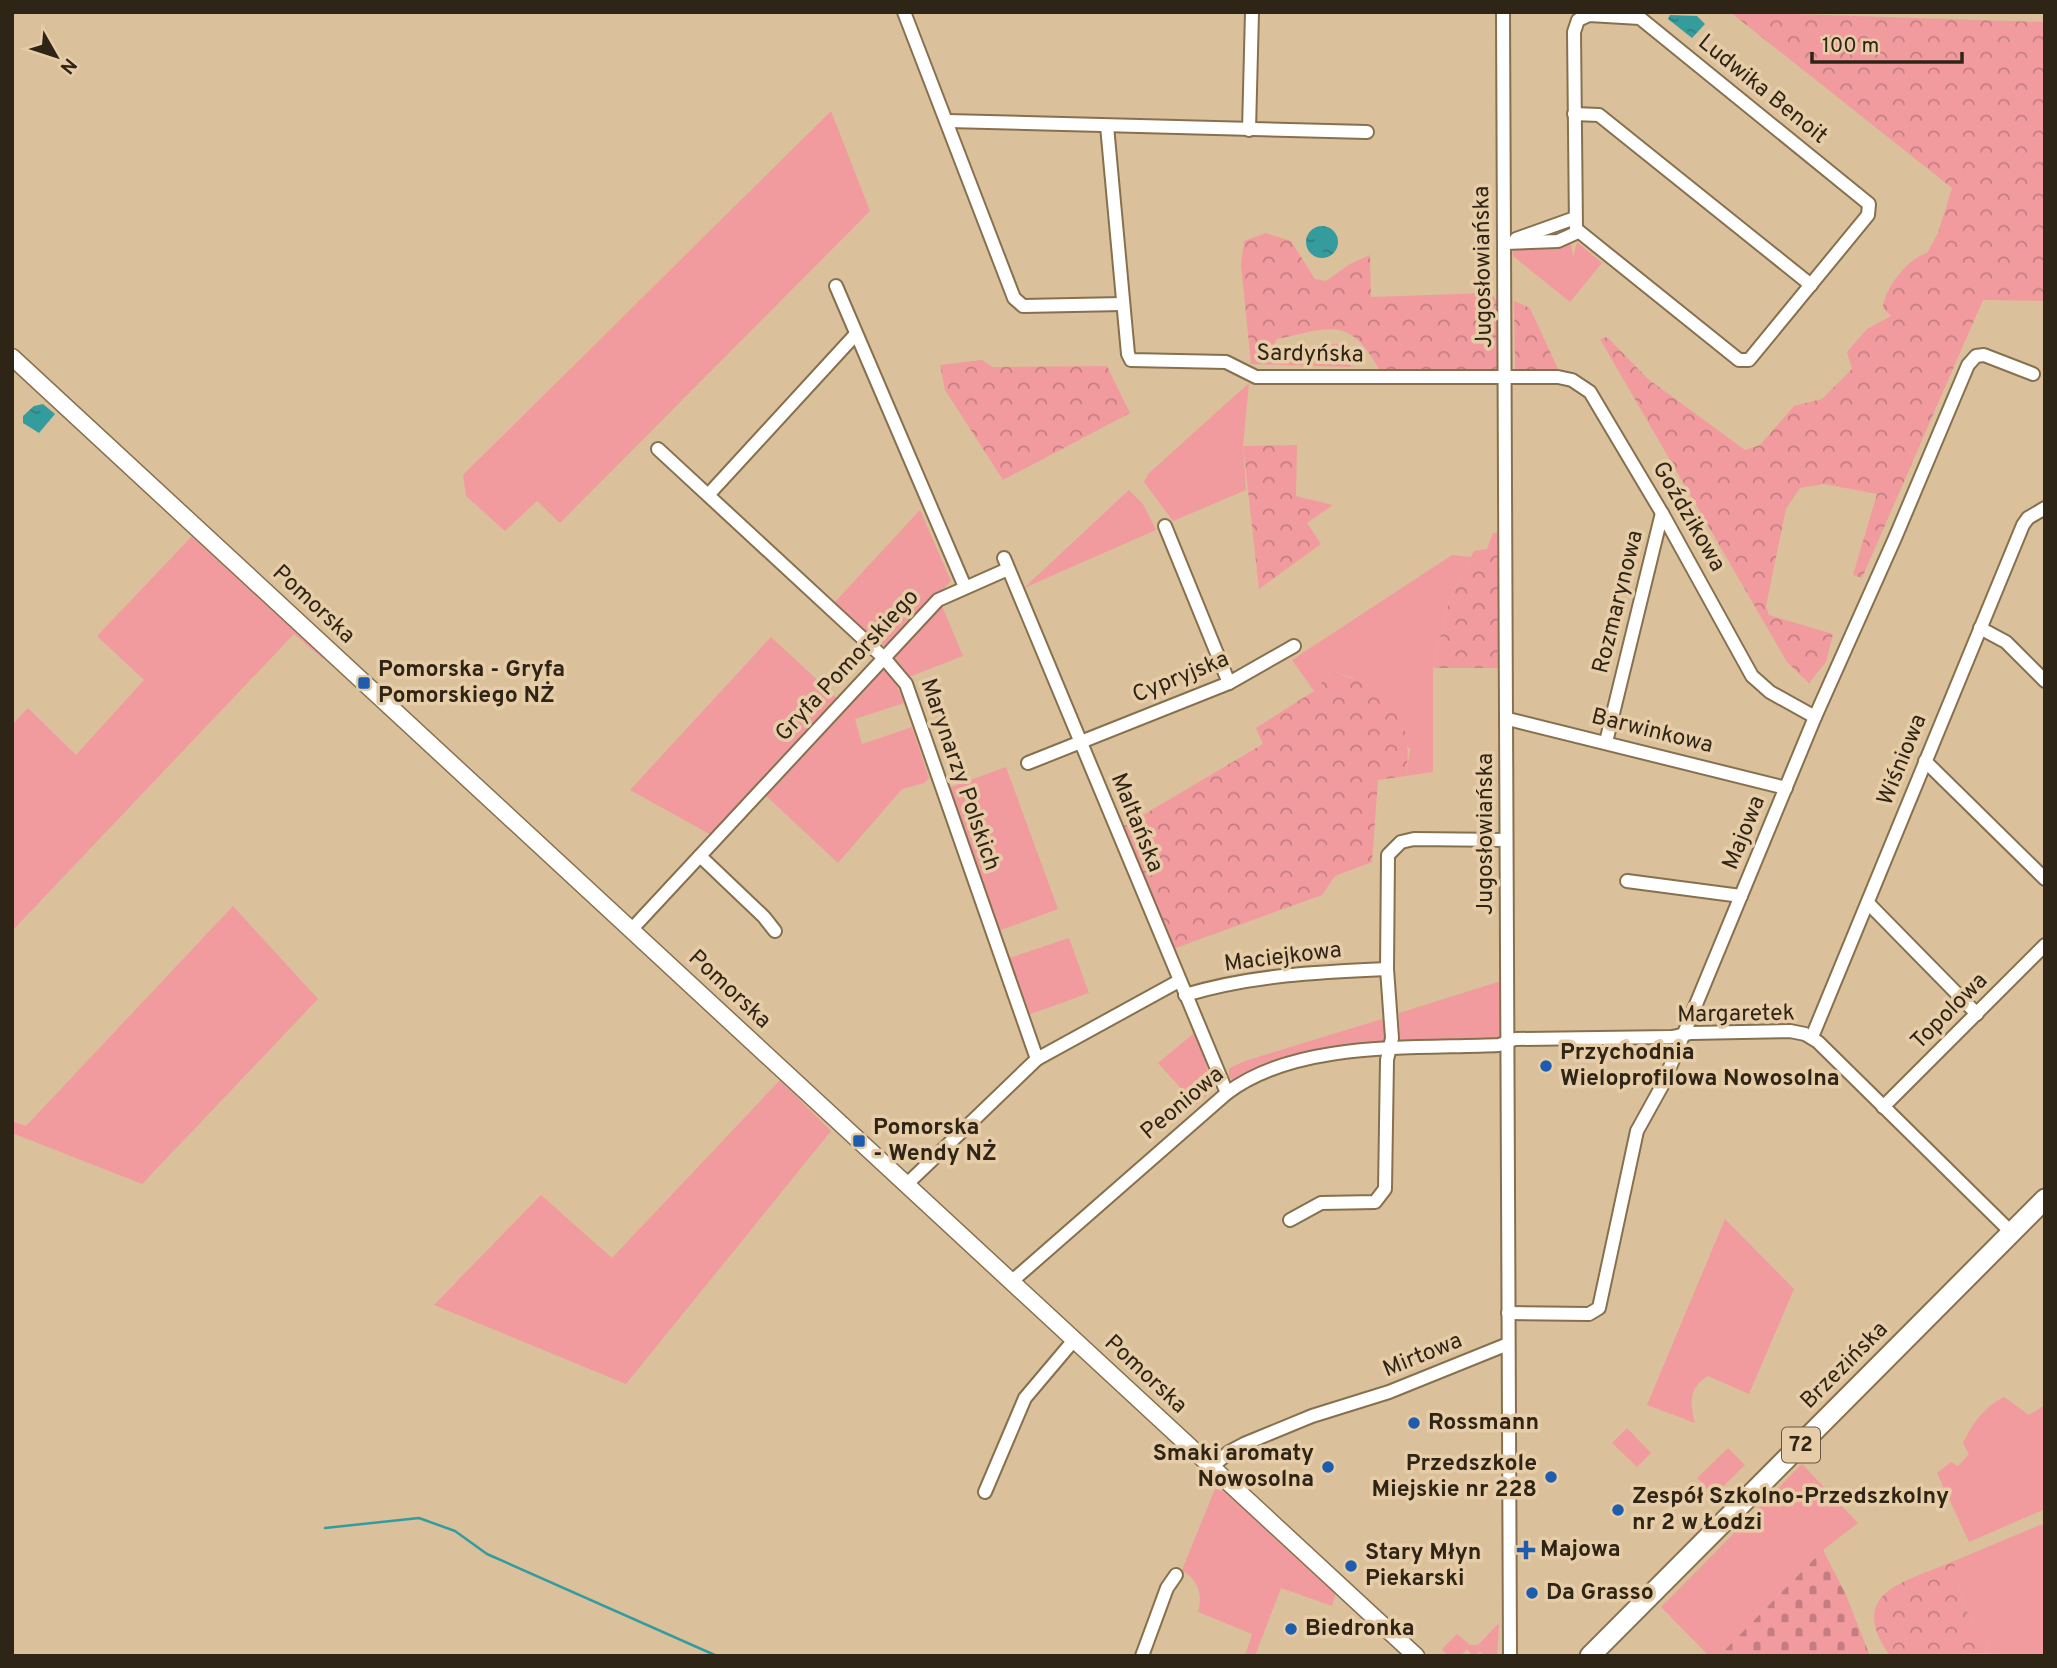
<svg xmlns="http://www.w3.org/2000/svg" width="2057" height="1668" font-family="Overpass,sans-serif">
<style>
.green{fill:#f29b9f}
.forest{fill:url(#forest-crowns)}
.cemetery{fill:url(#cemetery-stones)}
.water{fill:url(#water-ripples)}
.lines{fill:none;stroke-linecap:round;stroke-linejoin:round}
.stream{stroke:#359c9e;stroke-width:2.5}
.street-casing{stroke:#87704d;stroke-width:16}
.secondary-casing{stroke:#87704d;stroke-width:19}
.primary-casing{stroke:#87704d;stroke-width:23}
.street{stroke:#fff;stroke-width:12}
.secondary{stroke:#fff;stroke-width:16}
.primary{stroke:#fff;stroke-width:19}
.poi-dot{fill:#1e5dae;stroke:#e7cda7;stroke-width:2.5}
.labels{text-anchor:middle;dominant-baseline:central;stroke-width:7;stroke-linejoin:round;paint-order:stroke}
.shield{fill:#e7cda7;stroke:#665742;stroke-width:2}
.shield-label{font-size:21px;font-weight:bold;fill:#2f2517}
.street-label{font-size:23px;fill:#2f2517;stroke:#e7cda7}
.poi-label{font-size:23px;font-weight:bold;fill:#2f2517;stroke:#e7cda7;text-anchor:start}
</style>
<defs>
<pattern id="forest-crowns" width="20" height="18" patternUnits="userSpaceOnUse" patternTransform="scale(1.75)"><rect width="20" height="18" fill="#f29b9f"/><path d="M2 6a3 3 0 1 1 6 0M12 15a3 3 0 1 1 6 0" fill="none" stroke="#c47e81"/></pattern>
<pattern id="cemetery-stones" width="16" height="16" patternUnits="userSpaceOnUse" patternTransform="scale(1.75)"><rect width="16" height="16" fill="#f29b9f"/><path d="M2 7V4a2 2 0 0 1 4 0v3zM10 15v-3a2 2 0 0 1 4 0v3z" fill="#c47e81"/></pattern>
<pattern id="water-ripples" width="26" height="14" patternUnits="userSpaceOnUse" patternTransform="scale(1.75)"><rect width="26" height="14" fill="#359c9e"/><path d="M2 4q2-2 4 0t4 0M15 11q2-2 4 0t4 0" fill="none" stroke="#2d7f80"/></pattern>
</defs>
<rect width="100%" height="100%" fill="#dac09b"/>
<g class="green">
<path d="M 831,111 L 870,211 L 560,523 L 537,501 L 505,531 L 466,496 L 463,475 Z"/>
<path d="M 1577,242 L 1602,263 L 1570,302 L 1513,256 L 1512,248 L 1571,243 L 1573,257 Z"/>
<path d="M 1249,383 L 1243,446 L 1246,490 L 1173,521 L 1144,482 L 1148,474 Z"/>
<path d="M 1129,490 L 1143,504 L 1156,530 L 1024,588 Z"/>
<path d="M 920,510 L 951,581 L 888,646 L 880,645 L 834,603 Z"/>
<path d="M 194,534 L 324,655 L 323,659 L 294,634 L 12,931 L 12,725 L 28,708 L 76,755 L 144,680 L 97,636 Z"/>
<path d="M 1452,555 L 1471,557 L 1449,602 L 1433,668 L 1433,772 L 1406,776 L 1410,749 L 1354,678 L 1332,671 L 1314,691 L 1292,660 Z"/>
<path d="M 942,606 L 963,656 L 909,677 L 894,661 L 895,655 Z"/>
<path d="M 771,637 L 839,700 L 713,836 L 630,790 Z"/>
<path d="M 882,669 L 894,679 L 904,703 L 855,719 L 862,744 L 912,727 L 929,778 L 924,783 L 902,789 L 838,863 L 764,794 Z"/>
<path d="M 1006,767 L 1058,909 L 998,931 L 948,788 Z"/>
<path d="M 233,906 L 318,999 L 142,1184 L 12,1133 L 12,1121 L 26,1126 Z"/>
<path d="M 1069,938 L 1089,993 L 1028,1015 L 1009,958 Z"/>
<path d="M 1501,981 L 1503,1033 L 1501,1039 L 1400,1043 L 1399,1013 Z"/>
<path d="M 1382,1019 L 1386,1037 L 1381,1045 L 1300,1054 L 1232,1080 L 1229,1077 L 1229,1068 L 1248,1060 Z"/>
<path d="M 1191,1029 C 1203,1048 1210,1070 1209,1093 L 1196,1105 L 1158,1063 L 1193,1034 Z"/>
<path d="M 780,1080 L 831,1131 L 626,1384 L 434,1305 L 541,1195 L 612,1258 Z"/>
<path d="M 1725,1219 L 1794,1289 L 1749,1394 L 1708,1376 C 1688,1388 1690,1403 1695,1423 L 1647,1405 Z"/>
<path d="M 2004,1397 L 2029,1415 L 2045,1405 L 2045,1509 L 1969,1542 L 1937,1473 L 1951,1462 L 1958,1466 L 1969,1454 L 1963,1443 C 1972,1424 1985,1406 2004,1397 Z"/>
<path d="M 1627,1428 L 1651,1453 L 1637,1467 L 1612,1443 Z"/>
<path d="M 1728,1448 L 1745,1465 L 1714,1495 L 1697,1478 Z"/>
<path d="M 1802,1464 L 1858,1523 L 1823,1550 L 1719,1656 L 1709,1656 L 1661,1607 Z"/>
<path d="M 1215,1489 L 1224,1491 L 1336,1592 L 1332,1606 L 1281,1588 L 1255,1656 L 1245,1656 L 1252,1634 L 1198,1612 C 1203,1594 1198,1580 1182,1570 Z"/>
<path d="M 2045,1523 L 2045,1656 L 1985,1653 L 1989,1642 C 1965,1621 1959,1591 1954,1561 Z"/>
<path d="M 1499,1623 L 1497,1656 L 1485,1656 L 1480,1652 L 1473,1656 L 1467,1649 L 1460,1656 L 1448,1656 L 1442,1649 L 1457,1634 L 1470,1645 L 1478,1645 Z"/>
</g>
<g class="forest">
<path d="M 1730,12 L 2045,22 L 2045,301 L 1983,300 L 1862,578 L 1853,575 L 1877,494 L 1824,484 L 1800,488 L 1786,509 L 1766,606 L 1769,615 L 1833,634 L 1826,662 L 1809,683 L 1787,662 L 1600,339 L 1607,337 L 1648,379 L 1745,450 L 1760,445 L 1794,406 L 1822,399 L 1852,369 L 1847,352 L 1867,329 L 1891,316 L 1883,308 C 1884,289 1908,258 1927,253 L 1938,233 L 1952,188 Z"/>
<path d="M 1266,233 L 1291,241 L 1315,279 L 1326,281 L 1350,264 L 1370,255 L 1371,297 L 1490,293 L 1498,302 L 1499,368 L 1496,374 L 1380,371 C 1349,315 1332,328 1277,339 L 1273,346 L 1283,349 L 1337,344 L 1350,354 L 1351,367 L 1251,364 L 1241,265 L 1244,241 Z"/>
<path d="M 1514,301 L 1530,308 L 1558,369 L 1515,369 Z"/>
<path d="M 982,360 L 993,367 L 1107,366 L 1130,413 L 1003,480 L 945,390 L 940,365 Z"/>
<path d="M 1297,445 L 1296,496 L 1333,505 L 1307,523 L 1321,544 L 1259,589 L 1243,446 Z"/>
<path d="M 1500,532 L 1503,668 L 1433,668 L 1449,602 L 1471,557 L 1474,551 L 1487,549 L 1493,533 Z"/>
<path d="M 1332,671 C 1389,689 1415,715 1406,776 L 1378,780 L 1372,862 L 1335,876 L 1322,895 L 1170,950 L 1121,828 L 1263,744 L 1256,728 L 1314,691 Z"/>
<path d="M 1954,1561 C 1959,1591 1965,1621 1989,1642 L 1985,1653 L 1890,1656 C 1845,1591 1906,1582 1954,1561 Z"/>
</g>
<path class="cemetery" d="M 1823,1550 L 1846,1595 L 1870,1656 L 1719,1656 Z"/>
<g class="water">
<path d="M 1670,15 L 1697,16 L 1705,24 L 1692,38 L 1668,19 Z"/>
<circle cx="1322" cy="242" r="16"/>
<path d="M 43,404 L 55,414 L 39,433 L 23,423 L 23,416 L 34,406 Z"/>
</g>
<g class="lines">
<path class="stream" d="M 325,1528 L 419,1518 L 455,1531 L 487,1554 L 717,1656"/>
<defs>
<g id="street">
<path d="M 904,12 L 1014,298 L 1023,306 L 1123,304"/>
<path d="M 1503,12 L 1510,1656"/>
<path d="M 1589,15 L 1640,18 L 1869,204 L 1868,215 L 1749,360 L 1739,360 L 1576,229 L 1574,32 L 1578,20 Z"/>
<path d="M 1574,114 L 1599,115 L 1811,285"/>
<path d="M 948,121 L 1367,132"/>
<path d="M 1107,126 L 1128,354 L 1131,360 L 1226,362 L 1256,377 L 1558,377 L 1572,380 L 1590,392 L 1662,513 L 1752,676 L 1770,692 L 1815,717"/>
<path d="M 1249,130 L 1252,12"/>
<path d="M 1516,239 L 1575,218"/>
<path d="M 1505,243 L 1558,241 L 1578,232"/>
<path d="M 836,286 L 965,587"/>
<path d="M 658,449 L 884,658 L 906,684 L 1037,1059"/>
<path d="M 709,494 L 856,334"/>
<path d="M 1165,526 L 1229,683"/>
<path d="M 1004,558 L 1227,1093"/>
<path d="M 1980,628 L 2006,642 L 2045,681"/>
<path d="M 1508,719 L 1786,788"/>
<path d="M 1606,742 L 1662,513"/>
<path d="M 1925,761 L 2045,879"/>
<path d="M 1028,763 L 1229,683 L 1294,646"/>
<path d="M 700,856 L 764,917 L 775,931"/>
<path d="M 1627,881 L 1741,896"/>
<path d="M 1868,903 L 1977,1014"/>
<path d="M 631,930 L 938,600 L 1008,569"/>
<path d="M 1185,995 C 1252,975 1318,972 1387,969"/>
<path d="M 1812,1037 L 2023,525 L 2028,518 L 2045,508"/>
<path d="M 1883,1107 L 2045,945"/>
<path d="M 906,1185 L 1037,1059 L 1179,981"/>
<path d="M 1290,1220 L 1321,1203 L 1375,1202 L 1385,1189 L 1387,1060 L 1392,1038 L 1387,969 L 1388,855 L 1401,842 L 1414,839 L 1506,840"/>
<path d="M 1011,1282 L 1227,1093 C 1297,1040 1415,1049 1499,1045 L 1515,1039 L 1672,1037 L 1691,1033 L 1790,1031 L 1805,1034 L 1818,1042 L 2012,1233"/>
<path d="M 1508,1313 L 1589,1314 L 1599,1308 L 1637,1131 L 1663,1084 L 1815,717 L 1895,538 L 1968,365 L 1976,356 L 1984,355 L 2033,374"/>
<path d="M 1212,1467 L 1229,1452 L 1244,1444 L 1312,1416 L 1389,1392 L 1508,1344"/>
<path d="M 985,1492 L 1025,1398 L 1074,1340"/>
<path d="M 1142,1656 L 1167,1588 L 1176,1575"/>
</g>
<path id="secondary" d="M 12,357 L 1416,1656"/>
<path id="primary" d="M 1590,1656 L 2045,1199"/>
</defs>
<use href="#street" class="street-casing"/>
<use href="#secondary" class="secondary-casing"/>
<use href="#primary" class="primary-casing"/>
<use href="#street" class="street"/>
<use href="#secondary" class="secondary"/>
<use href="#primary" class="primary"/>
</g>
<g class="poi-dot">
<rect x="357" y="676" width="14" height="14" rx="3.5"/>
<circle cx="1546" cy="1066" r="7"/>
<rect x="852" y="1134" width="14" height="14" rx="3.5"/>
<circle cx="1414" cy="1423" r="7"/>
<circle cx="1328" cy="1467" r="7"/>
<circle cx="1551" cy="1477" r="7"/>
<circle cx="1618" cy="1510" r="7"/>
<path d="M1522.5 1539.5h7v7h7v7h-7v7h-7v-7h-7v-7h7z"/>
<circle cx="1351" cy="1566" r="7"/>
<circle cx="1532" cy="1593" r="7"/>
<circle cx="1291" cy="1629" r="7"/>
</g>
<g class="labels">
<rect class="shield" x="1782" y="1427.5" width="38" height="35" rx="5"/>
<g class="shield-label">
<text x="1801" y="1445">72</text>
</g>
<g class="street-label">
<text transform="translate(1762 90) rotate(39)">Ludwika Benoit</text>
<text transform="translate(1484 267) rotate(-91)">Jugosłowiańska</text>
<text transform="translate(1310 355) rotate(1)">Sardyńska</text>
<text transform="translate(1688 517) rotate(60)">Goździkowa</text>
<text transform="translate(1619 602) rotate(-76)">Rozmarynowa</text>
<text transform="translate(313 605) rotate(43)">Pomorska</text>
<text transform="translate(848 666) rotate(-47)">Gryfa Pomorskiego</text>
<text transform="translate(1181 678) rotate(-22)">Cypryjska</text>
<text transform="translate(1652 732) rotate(14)">Barwinkowa</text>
<text transform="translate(1903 760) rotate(-68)">Wiśniowa</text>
<text transform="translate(959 775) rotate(71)">Marynarzy Polskich</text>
<text transform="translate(1136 823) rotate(68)">Maltańska</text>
<text transform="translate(1745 833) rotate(-68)">Majowa</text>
<text transform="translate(1486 834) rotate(-90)">Jugosłowiańska</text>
<text transform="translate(1283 958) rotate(-7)">Maciejkowa</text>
<text transform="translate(729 990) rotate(43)">Pomorska</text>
<text transform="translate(1950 1012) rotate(-45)">Topolowa</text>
<text transform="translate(1736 1015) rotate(-1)">Margaretek</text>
<text transform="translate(1183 1104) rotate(-40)">Peoniowa</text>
<text transform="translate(1423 1356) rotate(-22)">Mirtowa</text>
<text transform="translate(1845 1366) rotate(-45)">Brzezińska</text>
<text transform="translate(1145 1375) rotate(43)">Pomorska</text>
</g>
<g class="poi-label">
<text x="378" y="670">Pomorska - Gryfa<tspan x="378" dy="26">Pomorskiego NŻ</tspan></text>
<text x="1560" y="1053">Przychodnia<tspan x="1560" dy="26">Wieloprofilowa Nowosolna</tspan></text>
<text x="873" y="1128">Pomorska<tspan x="873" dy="26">- Wendy NŻ</tspan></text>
<text x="1428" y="1423">Rossmann</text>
<text x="1314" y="1454" text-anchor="end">Smaki aromaty<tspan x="1314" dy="26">Nowosolna</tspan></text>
<text x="1537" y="1464" text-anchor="end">Przedszkole<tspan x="1537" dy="26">Miejskie nr 228</tspan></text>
<text x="1632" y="1497">Zespół Szkolno-Przedszkolny<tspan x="1632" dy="26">nr 2 w Łodzi</tspan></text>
<text x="1540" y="1550">Majowa</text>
<text x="1365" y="1553">Stary Młyn<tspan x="1365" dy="26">Piekarski</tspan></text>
<text x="1546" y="1593">Da Grasso</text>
<text x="1305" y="1629">Biedronka</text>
</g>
</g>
<rect width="2057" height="1668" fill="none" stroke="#2f2517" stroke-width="28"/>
<g transform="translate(56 56) rotate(129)" stroke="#e7cda7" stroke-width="5" paint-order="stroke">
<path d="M0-5L12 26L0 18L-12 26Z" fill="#2f2517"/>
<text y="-10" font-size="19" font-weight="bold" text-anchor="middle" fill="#2f2517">N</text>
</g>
<path d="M1812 52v10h150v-10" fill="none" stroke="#2f2517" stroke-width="3.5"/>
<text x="1822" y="52" font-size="21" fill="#2f2517" stroke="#e7cda7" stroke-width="5" paint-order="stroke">100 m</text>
</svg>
